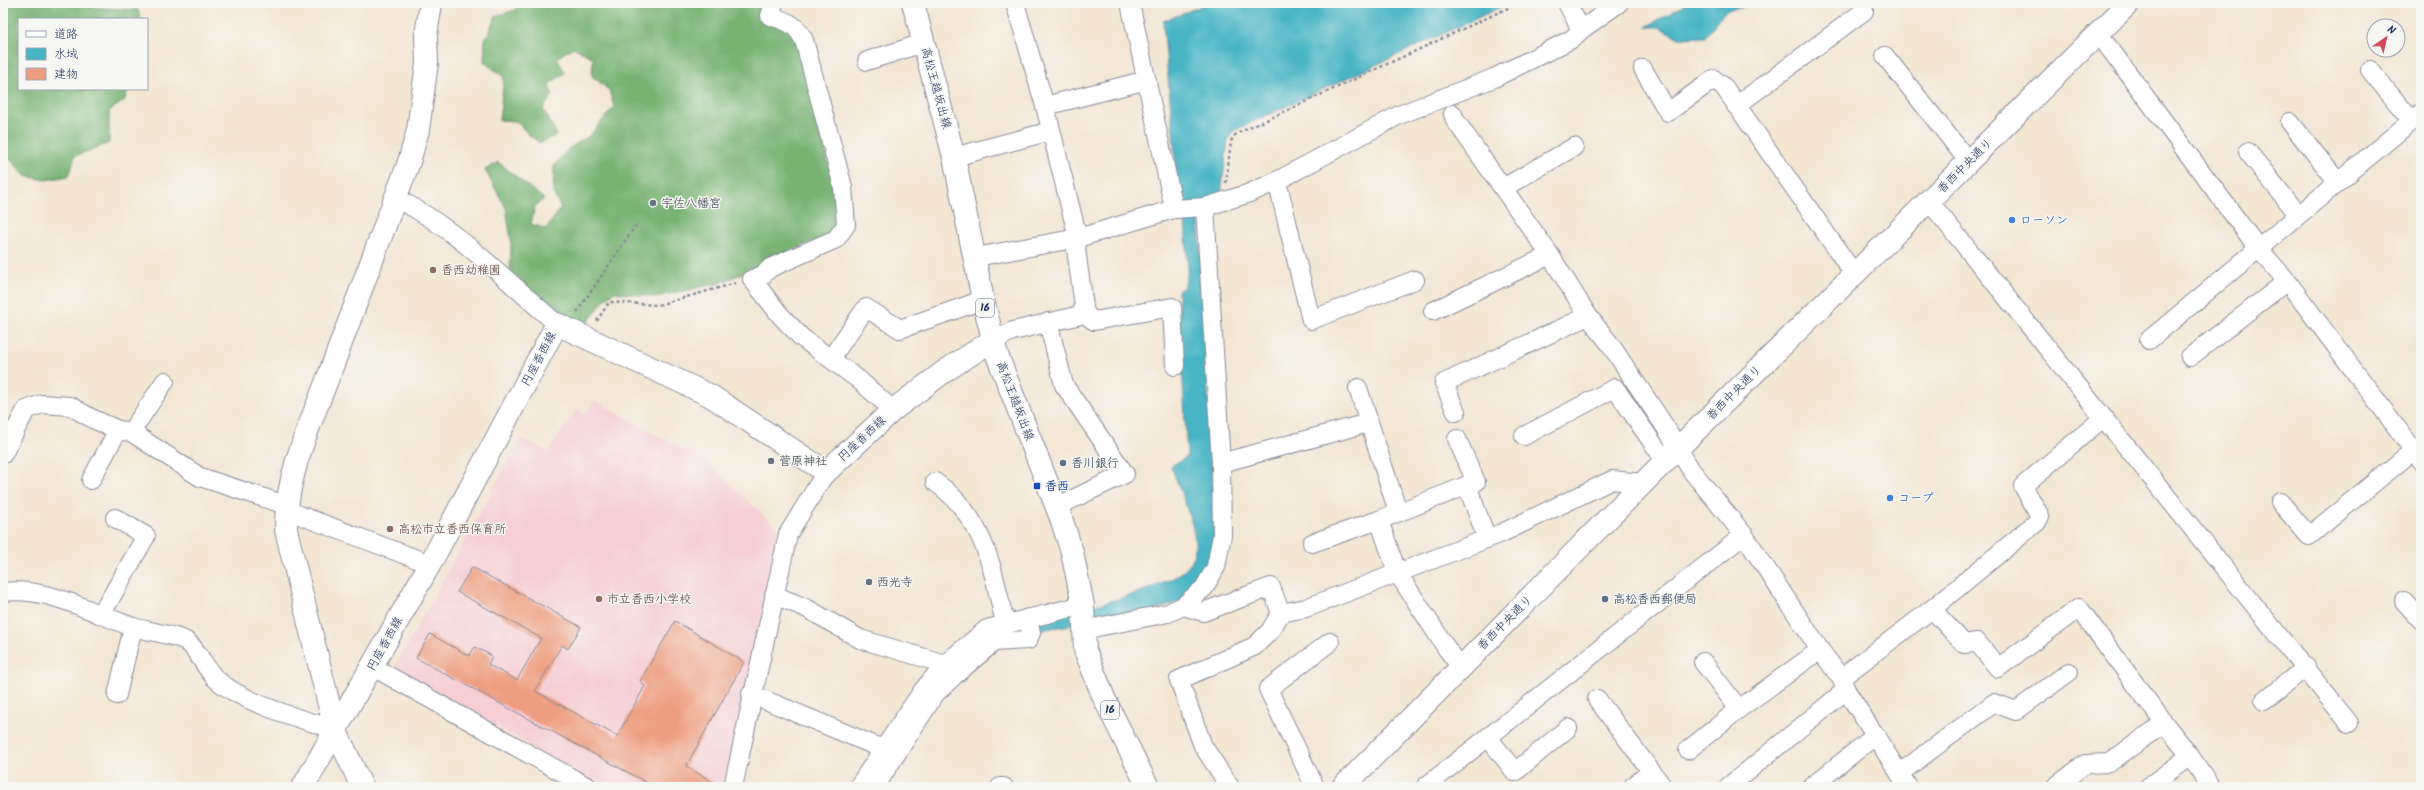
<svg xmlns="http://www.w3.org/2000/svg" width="2424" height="790" font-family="Kalam,'Klee One',sans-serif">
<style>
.built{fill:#f6cfd5}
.forest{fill:#78b373;stroke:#4a7168}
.water{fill:#48b5c4;stroke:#327291}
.building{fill:#ee9e80}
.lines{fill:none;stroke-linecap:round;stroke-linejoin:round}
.minor-casing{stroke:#878a98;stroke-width:20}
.tertiary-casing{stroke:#878a98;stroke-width:24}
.secondary-casing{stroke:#878a98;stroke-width:24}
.primary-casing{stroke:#878a98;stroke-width:24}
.path{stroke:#878a98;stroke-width:2.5;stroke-dasharray:3 3;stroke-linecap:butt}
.minor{stroke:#fff;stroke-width:18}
.tertiary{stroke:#fff;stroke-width:22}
.secondary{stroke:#fff;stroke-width:22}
.primary{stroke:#fff;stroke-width:22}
.worship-dot{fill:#6b7280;stroke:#f6f6f2;stroke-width:1.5}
.shop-dot{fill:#3f7fe0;stroke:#f6f6f2;stroke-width:1.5}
.education-dot{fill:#8d6e63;stroke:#f6f6f2;stroke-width:1.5}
.service-dot{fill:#5c6f8a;stroke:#f6f6f2;stroke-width:1.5}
.transit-dot{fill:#1a4fb4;stroke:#f6f6f2;stroke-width:1.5}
.labels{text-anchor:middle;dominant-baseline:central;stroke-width:3;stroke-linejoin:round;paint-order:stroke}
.shield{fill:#f6f6f2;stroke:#5d6b8a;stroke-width:1}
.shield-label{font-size:11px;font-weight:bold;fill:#1b2f5e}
.street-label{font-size:12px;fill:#1b2f5e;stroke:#f6f6f2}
.worship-label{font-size:12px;font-weight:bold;fill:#5b616d;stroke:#f6f6f2;text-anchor:start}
.shop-label{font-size:12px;font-weight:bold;fill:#366cbe;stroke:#f6f6f2;text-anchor:start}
.education-label{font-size:12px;font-weight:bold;fill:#785e54;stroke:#f6f6f2;text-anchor:start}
.service-label{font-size:12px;font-weight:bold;fill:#4e5e75;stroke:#f6f6f2;text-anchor:start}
.transit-label{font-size:12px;font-weight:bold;fill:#164399;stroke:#f6f6f2;text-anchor:start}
</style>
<rect width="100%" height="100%" fill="#f6f6f2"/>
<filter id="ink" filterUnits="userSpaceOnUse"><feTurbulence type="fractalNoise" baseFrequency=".025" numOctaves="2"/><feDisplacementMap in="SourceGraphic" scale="8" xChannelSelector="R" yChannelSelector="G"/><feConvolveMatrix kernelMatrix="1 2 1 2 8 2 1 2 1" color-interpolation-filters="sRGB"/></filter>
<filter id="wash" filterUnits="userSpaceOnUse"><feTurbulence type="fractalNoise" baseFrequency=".012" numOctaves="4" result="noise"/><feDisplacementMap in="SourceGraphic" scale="16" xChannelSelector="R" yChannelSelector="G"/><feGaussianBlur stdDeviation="0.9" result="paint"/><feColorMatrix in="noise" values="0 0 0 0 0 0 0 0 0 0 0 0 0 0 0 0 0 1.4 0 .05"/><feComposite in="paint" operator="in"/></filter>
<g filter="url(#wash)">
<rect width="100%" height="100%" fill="#f3e6d3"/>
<path class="built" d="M 595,400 L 661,438 L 701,457 L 780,530 L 725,787 L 603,787 L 394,669 L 521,438 L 548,452 L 576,409 L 585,414 Z"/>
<g class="forest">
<path d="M 3,3 L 77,3 L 90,7 L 138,10 L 141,19 L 19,19 L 19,89 L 128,89 L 125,100 L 109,111 L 109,143 L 75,156 L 69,176 L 46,180 L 25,176 L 10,159 L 3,159 Z"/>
<path d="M 521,3 L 644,3 C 670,8 751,0 766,8 C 782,18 793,34 801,50 L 842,220 L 827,235 L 720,283 L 655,297 L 615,292 L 606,298 L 585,326 L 553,309 L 510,272 L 511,240 L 506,208 L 485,170 L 498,162 L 544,199 L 535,206 L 531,224 L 546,229 L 561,208 L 553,193 L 554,166 L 568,149 L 590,135 L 614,107 L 609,90 L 592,76 L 593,58 L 573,47 L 557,58 L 565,73 L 548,85 L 553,95 L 543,109 L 557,135 L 540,143 L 529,135 L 516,121 L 499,120 L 504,77 L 484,62 L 485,40 L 496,16 L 515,10 Z"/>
</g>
<g class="water">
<path d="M 1209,3 L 1510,3 L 1233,131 L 1228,140 L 1221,194 L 1199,222 L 1215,527 C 1215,554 1205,582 1182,599 C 1164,614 1067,625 1039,630 L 1037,619 C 1070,612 1167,591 1188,567 C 1192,562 1195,554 1195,547 C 1197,529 1178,485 1171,466 L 1187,457 L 1178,291 L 1184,287 L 1188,270 L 1184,201 L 1183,194 L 1178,189 L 1163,21 Z"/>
<path d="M 1688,3 L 1749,3 L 1741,8 L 1727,9 L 1705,37 L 1679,38 L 1659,27 L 1646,27 Z"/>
</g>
<g id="blocks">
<path class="building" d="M 472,567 L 581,627 L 568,649 L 562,645 L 535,691 L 617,736 L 645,686 L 640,681 L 675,621 L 744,662 L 686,766 L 721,787 L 655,787 L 416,658 L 430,634 L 469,656 L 475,647 L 492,656 L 488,665 L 517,680 L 541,638 L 457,592 Z"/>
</g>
</g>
<g filter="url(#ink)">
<use href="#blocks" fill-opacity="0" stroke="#878a98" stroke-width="1"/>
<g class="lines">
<defs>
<g id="minor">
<path d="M 774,3 L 770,16 C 788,22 795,23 804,40 L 843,187 L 846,225 L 836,239 L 770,268 L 763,275 L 752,279 L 780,315 L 801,337 L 859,380 L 893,410"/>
<path d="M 1567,3 L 1581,30 L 1619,3"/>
<path d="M 2098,33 L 2258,248 L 2287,281 L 2421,460"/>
<path d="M 1885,56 L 1969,162"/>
<path d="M 867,61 L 923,43"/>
<path d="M 1643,69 L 1668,112 L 1714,79 L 1724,87 L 1854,274"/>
<path d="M 2370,70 L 2412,121"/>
<path d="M 1045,106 L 1147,80"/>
<path d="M 1736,106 L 1864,11"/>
<path d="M 1453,114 L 1455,120 L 1550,255 L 1588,316 L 1610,344 L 1666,428 L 1691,470 L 1744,535 L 1820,650 L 1841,678 L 1846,690 L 1908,787"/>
<path d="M 2290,122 L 2337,181"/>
<path d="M 2248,152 L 2298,214"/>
<path d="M 954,157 L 1051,131"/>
<path d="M 1275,182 L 1280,193 L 1311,320 L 1415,280"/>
<path d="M 1503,188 L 1574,147"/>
<path d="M 395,198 C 451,224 509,283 557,324"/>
<path d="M 1929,201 L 2349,723"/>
<path d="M 1174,209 L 1205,207 L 1247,194 L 1275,182 L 1399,115 L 1494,78 L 1572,39 L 1581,30"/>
<path d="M 976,257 L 1078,238 L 1045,106 L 1015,3"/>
<path d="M 1433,311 L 1550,255"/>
<path d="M 1085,314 L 1094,321 L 1172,307 L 1175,366"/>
<path d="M 1048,322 L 1064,385 L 1125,474 L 1056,507"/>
<path d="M 993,340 L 1013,331 L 1085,314 L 1076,249 L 1078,238 L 1174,209 L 1130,3"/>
<path d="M 2149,340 L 2421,113"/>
<path d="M 2190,357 L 2287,281"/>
<path d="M 831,358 L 866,308 L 900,329 L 983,300"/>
<path d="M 1358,388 L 1398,512"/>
<path d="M 1456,412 L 1444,383 L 1588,316"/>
<path d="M 131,432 L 165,381"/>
<path d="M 1524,436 L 1615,388 L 1665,461"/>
<path d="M 3,454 L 26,410 L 42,404 L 70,406 L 93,419 L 118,430 L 131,432 L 200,477 L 286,505"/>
<path d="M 1221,463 L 1368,423"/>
<path d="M 91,480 L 118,430"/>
<path d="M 935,482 C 984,516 993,569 1005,624"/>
<path d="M 1467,485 L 1487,539"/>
<path d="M 2280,502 L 2309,536 L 2414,450"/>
<path d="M 286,510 L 430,564"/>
<path d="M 1379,520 L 1476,482 L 1457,439"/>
<path d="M 1312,543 L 1379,520 L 1397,572 L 1447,649 L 1461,667"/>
<path d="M 3,592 C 47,586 92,613 133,627 C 147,631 175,635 186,641 C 197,648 206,670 216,679 C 241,702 302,720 335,729"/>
<path d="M 774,595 L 806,608 L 860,639 L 945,664"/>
<path d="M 2404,601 L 2421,620"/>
<path d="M 1183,606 L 1203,612 L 1271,587 L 1281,613 L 1270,631 L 1255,646 L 1179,680 L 1203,746 L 1230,787"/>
<path d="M 1932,609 L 2037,522 L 2040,516 L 2023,486 L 2103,418"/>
<path d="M 1281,613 L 1306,608 L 1502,533 L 1612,480 L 1643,483"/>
<path d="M 101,615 L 146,536 L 115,518"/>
<path d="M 1083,630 L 1168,613 L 1183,606 L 1204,588 L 1216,567 L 1222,535 L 1221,463 L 1205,207"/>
<path d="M 1703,662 L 1739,709"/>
<path d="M 373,667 L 588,787"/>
<path d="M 1841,678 L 1932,609 L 1964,644 L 1977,642 L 1998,668 L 2079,608 L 2164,723"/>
<path d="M 751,694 L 883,749 L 892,755"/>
<path d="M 117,695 L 133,627"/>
<path d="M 1597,699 L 1663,787"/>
<path d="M 2264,701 L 2306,667"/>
<path d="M 1488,737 L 1515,772 L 1568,728"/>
<path d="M 1688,750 L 1739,709 L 1820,650"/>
<path d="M 2190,756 L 2211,787"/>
<path d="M 1900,773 L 1994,703 L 2016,711 L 2069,672"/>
<path d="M 733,787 L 788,534 L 826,472"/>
<path d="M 858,787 L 923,690 L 945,664 L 987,629 L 1083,605"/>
<path d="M 875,787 L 935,694 L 955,675 L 994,642 L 1028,640 L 1031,633 L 1028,618"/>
<path d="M 1000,787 L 1004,787"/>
<path d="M 1315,787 L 1268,689 L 1330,642"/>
<path d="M 1425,787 L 1744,535"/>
<path d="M 1632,787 L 1651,772"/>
<path d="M 1728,787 L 1846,690"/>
<path d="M 1811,787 L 1876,735"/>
<path d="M 2055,787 L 2085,764 L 2109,763 L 2164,723 L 2190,756 L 2148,787"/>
</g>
<g id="tertiary">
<path d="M 362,787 L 335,729 L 286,530 C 285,473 313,419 332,367 C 358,298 383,230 409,162 L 418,130 L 427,63 L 426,35 L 431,3"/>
<path d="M 1343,787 L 1658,468 L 2129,3"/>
</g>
<path id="secondary" d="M 303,787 L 430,564 L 557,324 L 711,396 L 826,472 L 893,410 L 945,371 L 993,340"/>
<path id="primary" d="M 913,3 L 954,157 L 983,300 L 997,355 L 1061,518 L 1072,552 L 1083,605 L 1085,650 L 1104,698 L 1148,787"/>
</defs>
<use href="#minor" class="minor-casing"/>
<use href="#tertiary" class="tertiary-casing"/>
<use href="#secondary" class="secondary-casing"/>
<use href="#primary" class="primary-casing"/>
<g class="path">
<path d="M 1226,183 L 1231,141 L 1236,134 L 1519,3"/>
<path d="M 577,312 L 638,222"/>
<path d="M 597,321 L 609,302 L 658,305 L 736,283"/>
</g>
<use href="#minor" class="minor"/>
<use href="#tertiary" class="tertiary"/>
<use href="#secondary" class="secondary"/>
<use href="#primary" class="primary"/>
</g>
</g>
<g class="worship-dot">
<circle cx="653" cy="203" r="4"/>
<circle cx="771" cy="461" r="4"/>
<circle cx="869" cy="582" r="4"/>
</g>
<g class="shop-dot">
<circle cx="2012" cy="220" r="4"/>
<circle cx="1890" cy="498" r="4"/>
</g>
<g class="education-dot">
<circle cx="433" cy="270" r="4"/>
<circle cx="390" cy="529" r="4"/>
<circle cx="599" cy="599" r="4"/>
</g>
<g class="service-dot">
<circle cx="1063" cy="463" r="4"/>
<circle cx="1605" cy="599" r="4"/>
</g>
<rect class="transit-dot" x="1033" y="482" width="8" height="8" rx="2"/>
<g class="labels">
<g class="shield">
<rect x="976" y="299" width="18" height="18" rx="3"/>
<rect x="1101" y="701" width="18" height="18" rx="3"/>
</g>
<g class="shield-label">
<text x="985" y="308">16</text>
<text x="1110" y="710">16</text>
</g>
<g class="street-label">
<text transform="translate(936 88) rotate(75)">高松王越坂出線</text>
<text transform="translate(1965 166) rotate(-45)">香西中央通り</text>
<text transform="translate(539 359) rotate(-62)">円座香西線</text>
<text transform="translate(1734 393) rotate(-45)">香西中央通り</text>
<text transform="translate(1015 401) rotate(69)">高松王越坂出線</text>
<text transform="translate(862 439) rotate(-43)">円座香西線</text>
<text transform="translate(1505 623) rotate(-45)">香西中央通り</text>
<text transform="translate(385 644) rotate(-61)">円座香西線</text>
</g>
<g class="worship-label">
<text x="661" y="203">宇佐八幡宮</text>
<text x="779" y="461">菅原神社</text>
<text x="877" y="582">西光寺</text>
</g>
<g class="shop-label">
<text x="2020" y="220">ローソン</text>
<text x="1898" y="498">コープ</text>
</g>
<g class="education-label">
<text x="441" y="270">香西幼稚園</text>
<text x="398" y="529">高松市立香西保育所</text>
<text x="607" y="599">市立香西小学校</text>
</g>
<g class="service-label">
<text x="1071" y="463">香川銀行</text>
<text x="1613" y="599">高松香西郵便局</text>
</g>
<g class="transit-label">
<text x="1045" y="486">香西</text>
</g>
</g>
<rect width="2424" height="790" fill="none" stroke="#f6f6f2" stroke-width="16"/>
<rect x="18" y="18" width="130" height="72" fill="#f6f6f2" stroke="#9ea6b7"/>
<rect x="26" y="31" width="20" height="6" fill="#ffffff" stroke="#9ea6b7"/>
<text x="54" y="38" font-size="12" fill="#1b2f5e">道路</text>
<rect x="26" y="48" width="20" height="12" fill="#48b5c4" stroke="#9ea6b7"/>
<text x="54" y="58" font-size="12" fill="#1b2f5e">水域</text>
<rect x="26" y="68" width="20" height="12" fill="#ee9e80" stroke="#9ea6b7"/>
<text x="54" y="78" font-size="12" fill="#1b2f5e">建物</text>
<g transform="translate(2386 38) rotate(34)"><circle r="19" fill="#f6f6f2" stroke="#9ea6b7"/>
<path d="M0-3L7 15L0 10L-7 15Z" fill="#d1495b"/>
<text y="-6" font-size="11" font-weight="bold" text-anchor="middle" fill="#1b2f5e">N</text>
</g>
</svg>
